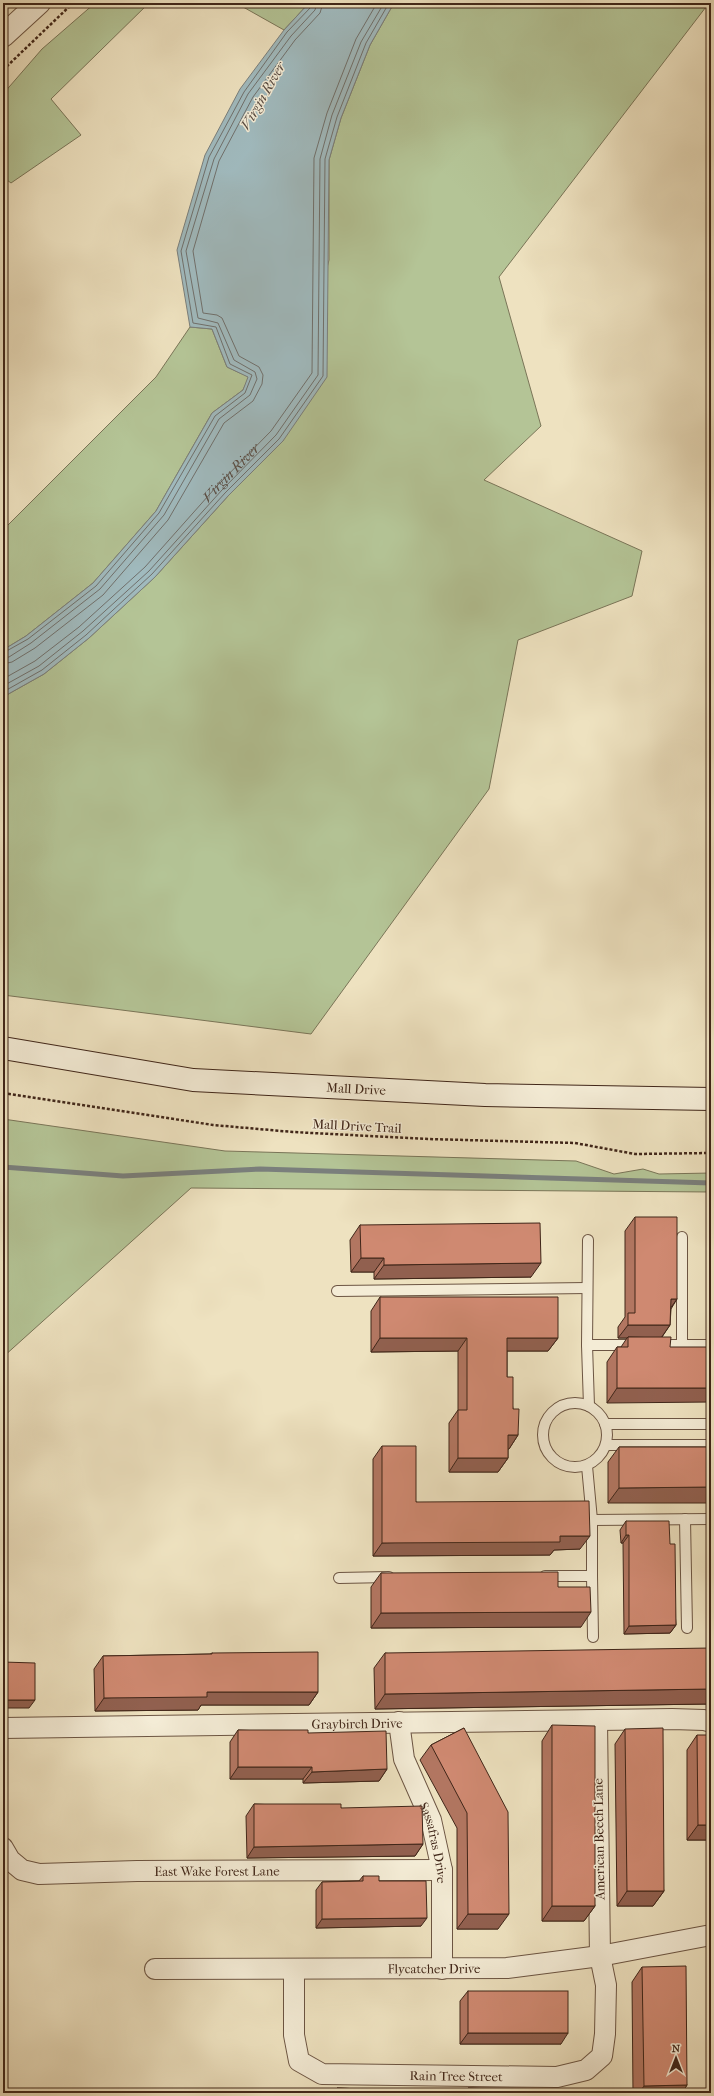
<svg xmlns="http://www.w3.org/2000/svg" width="714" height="2096" font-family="'IM FELL French Canon',serif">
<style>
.green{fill:#b4c496;stroke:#7a7558}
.water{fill:#a0babe;stroke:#7a7f7c}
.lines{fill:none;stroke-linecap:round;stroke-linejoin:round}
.shore{stroke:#70706c;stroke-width:1}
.stream{stroke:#7a7f7c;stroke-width:5}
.service-casing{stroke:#6c5543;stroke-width:12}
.minor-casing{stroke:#6c5543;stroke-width:22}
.tertiary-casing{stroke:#6c5543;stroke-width:24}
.secondary-casing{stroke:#402619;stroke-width:24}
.path{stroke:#402619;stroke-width:2.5;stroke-dasharray:3 2;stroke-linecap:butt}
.service{stroke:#f4ecd6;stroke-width:10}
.minor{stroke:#f4ecd6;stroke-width:20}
.tertiary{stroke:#f4ecd6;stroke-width:22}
.secondary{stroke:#f4ecd6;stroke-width:22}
.wall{fill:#b27661;stroke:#402619}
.shaded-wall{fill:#91604f;stroke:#402619}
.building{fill:#cf8971;stroke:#402619}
.labels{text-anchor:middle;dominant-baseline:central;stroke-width:3;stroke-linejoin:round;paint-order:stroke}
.street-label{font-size:13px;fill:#402619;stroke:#f4ecd6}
.water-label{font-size:14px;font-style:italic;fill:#584b42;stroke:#f4ecd6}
</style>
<rect width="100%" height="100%" fill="#eee2c0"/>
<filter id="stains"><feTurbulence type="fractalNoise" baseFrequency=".005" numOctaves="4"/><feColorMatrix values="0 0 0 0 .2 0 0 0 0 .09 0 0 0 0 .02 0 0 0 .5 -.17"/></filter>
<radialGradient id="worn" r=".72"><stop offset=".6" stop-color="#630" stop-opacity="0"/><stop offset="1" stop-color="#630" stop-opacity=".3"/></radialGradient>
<g class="green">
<path d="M 95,3 L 149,3 L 51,99 L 81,135 L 11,183 L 3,177 L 3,94 L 42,49 Z"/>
<path d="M 236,3 L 309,3 L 284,30 Z"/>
<path d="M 394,3 L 709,3 L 499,277 L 541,426 L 484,480 L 642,551 L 632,596 L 518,640 L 489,789 L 311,1034 L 3,995 L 3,697 L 44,674 L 89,638 L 155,577 L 228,496 L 283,441 L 329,260 L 329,160 L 341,118 L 370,45 Z"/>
<path d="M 190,327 L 212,329 L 227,367 L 249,377 L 243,390 L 212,413 L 156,511 L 93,583 L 26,636 L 3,650 L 4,529 L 156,377 Z"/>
<path d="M 3,1119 L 225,1151 L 576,1161 L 614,1174 L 643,1169 L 659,1174 L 711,1173 L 711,1192 L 191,1188 L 3,1357 Z"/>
</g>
<path class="water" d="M 309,3 L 394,3 L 370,45 L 341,118 L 329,160 L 327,377 L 283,441 L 228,496 L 155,577 L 89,638 L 44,674 L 3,697 L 3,650 L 26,636 L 93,583 L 156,511 L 212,413 L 243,390 L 248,377 L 227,367 L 212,329 L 190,327 L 177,250 L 205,155 L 240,89 L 284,30 Z"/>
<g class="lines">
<g class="shore">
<path d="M 3,653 L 28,639 L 96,586 L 159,513 L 215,416 L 245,393 L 252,375 L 230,364 L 216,327 L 193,323 L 181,251 L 209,157 L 244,92 L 287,32 L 311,7 L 312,3"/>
<path d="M 3,658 L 9,657 L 31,643 L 100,589 L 164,515 L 219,419 L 250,395 L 257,379 L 255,372 L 234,360 L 218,323 L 198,318 L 186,251 L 214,159 L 248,94 L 291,36 L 315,10 L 317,3"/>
<path d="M 3,664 L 12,662 L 35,648 L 103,595 L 168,520 L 224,423 L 253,401 L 262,384 L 263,375 L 259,367 L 239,356 L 222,318 L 217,315 L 203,313 L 193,251 L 219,161 L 253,97 L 295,40 L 320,13 L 323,3"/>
<path id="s1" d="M 3,679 L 35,661 L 79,627 L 145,567 L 217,486 L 271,431 L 312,373 L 314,158 L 327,113 L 356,39 L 377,3"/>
<path d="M 3,686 L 39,666 L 83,631 L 149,571 L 222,490 L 276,435 L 318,375 L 320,159 L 332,115 L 361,42 L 384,3"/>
<path d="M 3,692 L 42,670 L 86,635 L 152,574 L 225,493 L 279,439 L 323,376 L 325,159 L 337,117 L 366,43 L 389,3"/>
</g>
<path class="stream" d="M 3,1167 L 123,1176 L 260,1169 L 711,1183"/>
<defs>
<g id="service">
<path d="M 588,1240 L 587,1345 L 589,1406"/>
<path d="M 337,1291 L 587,1288"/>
<path d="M 587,1345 L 635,1345"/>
<path d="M 657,1345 L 682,1345 L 682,1237"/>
<path d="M 682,1345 L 711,1345"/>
<circle cx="575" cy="1435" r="32"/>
<path d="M 605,1424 L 711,1424"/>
<path d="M 606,1445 L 711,1445"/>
<path d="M 587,1466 L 592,1520 L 592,1576"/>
<path d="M 685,1519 L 687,1628"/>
<path d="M 592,1520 L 711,1519"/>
<path d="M 545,1576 L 592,1576 L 593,1637"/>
<path d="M 339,1578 L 389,1577"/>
</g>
<g id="minor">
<path id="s2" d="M 399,1722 L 404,1759 L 431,1820 L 442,1870 L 442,1969"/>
<path id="s3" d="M 3,1728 L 672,1719 L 704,1720 L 711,1722"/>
<path id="s4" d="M 3,1848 L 10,1860 L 22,1870 L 39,1874 L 137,1871 L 442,1870"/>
<path id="s5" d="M 155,1969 L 507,1968 L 600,1956 L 711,1935"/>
<path id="s6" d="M 294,1969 L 294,2035 L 299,2061 L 322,2074 L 557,2077 L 586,2070 L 602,2056 L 605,2034 L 606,1985 L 600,1956 L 597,1721"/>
</g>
<path id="tertiary" d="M 3,36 L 39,3"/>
<g id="secondary">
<path id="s7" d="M 3,1048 L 193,1080 L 485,1095 L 711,1099"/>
</g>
</defs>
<use href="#service" class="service-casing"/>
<use href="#minor" class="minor-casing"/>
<use href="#tertiary" class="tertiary-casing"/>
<use href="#secondary" class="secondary-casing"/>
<g class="path">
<path d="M 3,70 L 73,3"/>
<path d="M 3,1093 L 213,1125 L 293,1132 L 428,1139 L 575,1143 L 635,1154 L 711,1153"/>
</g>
<use href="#service" class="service"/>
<use href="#minor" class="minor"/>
<use href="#tertiary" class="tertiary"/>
<use href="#secondary" class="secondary"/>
</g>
<g class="wall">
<path d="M 635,1217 L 677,1299 L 671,1309 L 670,1325 L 662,1337 L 607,1403 L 607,1362 L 617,1347 L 621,1347 L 627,1338 L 618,1338 L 618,1327 L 625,1317 L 625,1231 Z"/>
<path d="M 360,1225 L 531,1277 L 374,1279 L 374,1272 L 351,1272 L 350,1240 Z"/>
<path d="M 380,1297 L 558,1338 L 548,1351 L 507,1351 L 507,1377 L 518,1435 L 509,1449 L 508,1449 L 508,1458 L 498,1472 L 449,1472 L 449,1423 L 458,1410 L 458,1351 L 371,1352 L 371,1311 Z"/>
<path d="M 382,1446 L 416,1502 L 580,1549 L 554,1550 L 550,1555 L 373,1556 L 373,1459 Z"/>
<path d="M 619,1447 L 711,1447 L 608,1503 L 608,1462 Z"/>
<path d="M 626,1521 L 670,1544 L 676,1625 L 670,1633 L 624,1634 L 623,1543 L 621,1543 L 620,1530 Z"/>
<path d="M 381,1573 L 558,1587 L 581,1627 L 371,1628 L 371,1587 Z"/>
<path d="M 212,1653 L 318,1692 L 309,1705 L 201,1705 L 198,1710 L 95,1711 L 94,1669 L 103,1656 L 210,1654 Z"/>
<path d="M 385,1653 L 707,1704 L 375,1709 L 374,1668 Z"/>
<path d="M 552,1725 L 595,1906 L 584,1921 L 542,1921 L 542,1741 Z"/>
<path d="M 464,1728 L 498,1929 L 457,1929 L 457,1828 L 420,1760 L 431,1745 Z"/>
<path d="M 625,1729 L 664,1891 L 653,1906 L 617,1906 L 615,1744 Z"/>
<path d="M 238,1730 L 308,1733 L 387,1769 L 379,1781 L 303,1783 L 303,1779 L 230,1779 L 230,1742 Z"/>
<path d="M 697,1735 L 711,1840 L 687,1840 L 687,1750 Z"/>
<path d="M 254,1804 L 341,1808 L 423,1844 L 415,1856 L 247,1858 L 246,1816 Z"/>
<path d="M 363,1876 L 379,1881 L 421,1926 L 316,1928 L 316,1890 L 322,1882 L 359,1881 Z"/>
<path d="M 642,1967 L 687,2085 L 682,2093 L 633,2093 L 632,1982 Z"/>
<path d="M 468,1991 L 561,2044 L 460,2044 L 460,2001 Z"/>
<path d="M 337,2088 L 464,2093 L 334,2093 Z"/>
<path d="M 468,2088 L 589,2093 L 465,2093 Z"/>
</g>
<g class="shaded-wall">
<path d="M 361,1258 L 384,1258 L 374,1272 L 351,1272 Z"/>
<path d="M 541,1263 L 531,1277 L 374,1279 L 384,1265 Z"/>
<path d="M 671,1299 L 677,1299 L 667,1313 Z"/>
<path d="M 628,1325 L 670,1325 L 661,1338 L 628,1337 L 627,1338 L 618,1338 Z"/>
<path d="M 380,1338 L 467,1338 L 458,1351 L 371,1352 Z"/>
<path d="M 507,1338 L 558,1338 L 548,1351 L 497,1351 Z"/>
<path d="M 617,1388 L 711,1388 L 711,1402 L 607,1403 Z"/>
<path d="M 508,1435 L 518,1435 L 509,1449 L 498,1449 Z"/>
<path d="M 458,1458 L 508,1458 L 498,1472 L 449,1472 Z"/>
<path d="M 711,1487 L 711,1503 L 608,1503 L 619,1488 Z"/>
<path d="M 626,1535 L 629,1535 L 623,1543 L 621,1543 Z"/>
<path d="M 560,1536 L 590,1536 L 580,1549 L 554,1550 L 550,1555 L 373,1556 L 382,1543 Z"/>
<path d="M 591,1612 L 581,1627 L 371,1628 L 381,1613 Z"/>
<path d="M 676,1625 L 670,1633 L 624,1634 L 629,1626 Z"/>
<path d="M 711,1689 L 711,1698 L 707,1704 L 375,1709 L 385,1694 Z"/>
<path d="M 207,1692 L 318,1692 L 309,1705 L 201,1705 L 198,1710 L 95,1711 L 104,1698 Z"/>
<path d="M 3,1700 L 35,1700 L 29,1708 L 3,1708 Z"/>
<path d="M 238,1767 L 312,1767 L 303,1779 L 230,1779 Z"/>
<path d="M 387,1769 L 379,1781 L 303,1783 L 312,1772 Z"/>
<path d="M 698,1825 L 711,1825 L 711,1840 L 687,1840 Z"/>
<path d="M 423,1844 L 415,1856 L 247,1858 L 254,1847 Z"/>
<path d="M 627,1891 L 664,1891 L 653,1906 L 617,1906 Z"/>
<path d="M 552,1906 L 595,1906 L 584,1921 L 542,1921 Z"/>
<path d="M 468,1914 L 509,1914 L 498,1929 L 457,1929 Z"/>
<path d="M 427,1918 L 421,1926 L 316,1928 L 322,1919 Z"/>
<path d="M 468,2033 L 568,2033 L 561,2044 L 460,2044 Z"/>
<path d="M 687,2085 L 682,2093 L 639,2093 L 644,2086 Z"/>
</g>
<g class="building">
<path d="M 635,1217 L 677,1217 L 677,1299 L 671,1299 L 670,1325 L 628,1325 L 628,1313 L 635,1313 Z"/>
<path d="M 540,1223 L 541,1263 L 384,1265 L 384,1258 L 361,1258 L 360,1225 Z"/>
<path d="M 380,1297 L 558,1297 L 558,1338 L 507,1338 L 507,1377 L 513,1377 L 513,1409 L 519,1409 L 518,1435 L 508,1435 L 508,1458 L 458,1458 L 458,1410 L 467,1410 L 467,1338 L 380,1338 Z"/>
<path d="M 628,1337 L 671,1337 L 670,1347 L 711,1347 L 711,1388 L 617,1388 L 617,1347 L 628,1347 Z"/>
<path d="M 382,1446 L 416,1446 L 416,1502 L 589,1501 L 590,1536 L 560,1536 L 560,1542 L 382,1543 Z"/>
<path d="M 619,1447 L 711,1447 L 711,1487 L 619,1488 Z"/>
<path d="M 626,1521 L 669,1521 L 670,1544 L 675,1544 L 676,1625 L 629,1626 L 629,1535 L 626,1535 Z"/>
<path d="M 558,1572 L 558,1587 L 590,1587 L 591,1612 L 381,1613 L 381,1573 Z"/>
<path d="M 711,1648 L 711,1689 L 385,1694 L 385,1653 Z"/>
<path d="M 318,1652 L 318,1692 L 207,1692 L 207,1697 L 104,1698 L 103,1656 L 212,1654 L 212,1653 Z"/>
<path d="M 3,1662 L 35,1663 L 35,1700 L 3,1700 Z"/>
<path d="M 552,1725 L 595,1726 L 595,1906 L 552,1906 Z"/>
<path d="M 464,1728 L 508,1812 L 509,1914 L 468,1914 L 467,1813 L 431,1745 Z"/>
<path d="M 663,1728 L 664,1891 L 627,1891 L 625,1729 Z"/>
<path d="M 238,1730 L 308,1730 L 308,1733 L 386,1731 L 387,1769 L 312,1772 L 312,1767 L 238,1767 Z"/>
<path d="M 697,1735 L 711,1735 L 711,1825 L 698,1825 Z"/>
<path d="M 254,1804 L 341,1804 L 341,1808 L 422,1806 L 423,1844 L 254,1847 Z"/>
<path d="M 363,1876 L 379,1876 L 379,1881 L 426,1881 L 427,1918 L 322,1919 L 322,1882 L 363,1881 Z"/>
<path d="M 686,1966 L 687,2085 L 644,2086 L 642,1967 Z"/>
<rect x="468" y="1991" width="100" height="42"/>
<path d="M 337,2088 L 463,2093 L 337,2093 Z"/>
<path d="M 468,2088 L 589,2089 L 589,2093 L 468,2093 Z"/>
</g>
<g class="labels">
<g class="street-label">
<text stroke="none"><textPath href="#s7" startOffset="356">Mall Drive</textPath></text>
<text transform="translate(357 1126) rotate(3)">Mall Drive Trail</text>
<text stroke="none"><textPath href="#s3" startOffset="354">Graybirch Drive</textPath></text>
<text transform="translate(599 1839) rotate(-91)">American Beech Lane</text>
<text stroke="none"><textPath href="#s2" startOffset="127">Sassafras Drive</textPath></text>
<text stroke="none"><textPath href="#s4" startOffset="225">East Wake Forest Lane</textPath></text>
<text stroke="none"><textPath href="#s5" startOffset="279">Flycatcher Drive</textPath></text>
<text stroke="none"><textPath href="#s6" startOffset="253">Rain Tree Street</textPath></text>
</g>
<g class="water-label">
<text transform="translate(263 96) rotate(-60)">Virgin River</text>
<text stroke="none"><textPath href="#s1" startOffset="309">Virgin River</textPath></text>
</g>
</g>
<rect width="714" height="2096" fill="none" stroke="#eee2c0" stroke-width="16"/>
<rect x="4" y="4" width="706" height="2088" fill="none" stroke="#402619" stroke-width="2"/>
<rect x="8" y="8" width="698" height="2080" fill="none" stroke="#402619"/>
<g transform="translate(676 2058)" stroke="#f4ecd6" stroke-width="3" paint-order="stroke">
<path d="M0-3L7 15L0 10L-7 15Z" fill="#402619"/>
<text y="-6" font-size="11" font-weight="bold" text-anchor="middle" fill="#402619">N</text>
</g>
<rect width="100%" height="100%" filter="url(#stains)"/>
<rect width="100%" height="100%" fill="url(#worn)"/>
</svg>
